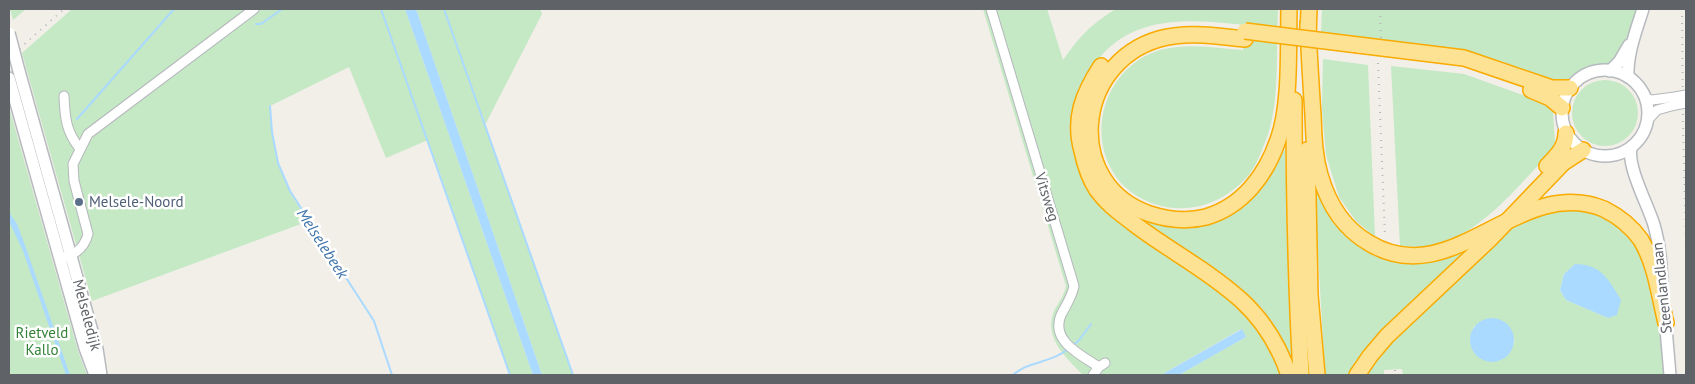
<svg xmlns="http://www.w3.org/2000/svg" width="1695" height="384" viewBox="0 0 1695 384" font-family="'PT Sans',sans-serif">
<rect width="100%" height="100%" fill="#f1efe8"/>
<g fill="#c5e8c5" fill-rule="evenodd">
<path d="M 10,9 L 26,9 L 13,20 Z"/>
<path d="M 72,9 L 405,9 L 533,375 L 510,375 L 428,140 L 386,158 L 349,67 L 270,106 C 272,135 276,165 290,192 C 295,202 303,211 309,221 L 92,301 L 22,53 Z"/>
<path d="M 416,9 L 540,9 L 542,14 L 485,125 L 573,375 L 542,375 Z"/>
<path d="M 983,9 L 1047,9 L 1063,60 C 1080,36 1091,24 1116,9 L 1278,9 C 1276,46 1280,103 1267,137 C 1262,150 1256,167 1247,177 C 1223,204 1188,215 1154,204 C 1138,198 1122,188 1113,172 C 1085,126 1110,62 1164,49 C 1191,43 1217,48 1243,50 L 1247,22 L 1246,25 C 1190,19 1130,13 1094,65 C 1087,76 1080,87 1076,99 L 1092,191 L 1219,288 L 1257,323 L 1284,375 L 1179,375 L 1246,337 L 1241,329 L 1161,375 L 1083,375 C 1067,358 1043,338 1054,311 C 1058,303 1064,296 1066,286 Z"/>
<path d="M 1322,9 L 1638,9 C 1631,30 1623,49 1608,66 C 1598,66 1589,67 1580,72 C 1571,78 1572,83 1560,84 L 1358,40 L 1358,37 L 1321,34 Z"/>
<path d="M 1323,59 L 1368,65 L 1375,237 L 1356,221 L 1339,197 L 1326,155 L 1322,110 Z"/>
<path d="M 1391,66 L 1464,74 L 1545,103 L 1553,112 L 1555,142 L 1548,155 C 1516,188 1478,237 1431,246 C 1421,248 1410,246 1400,246 Z"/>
<circle cx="1605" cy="113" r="33"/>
<path d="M 9,107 L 78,351 L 87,375 L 9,375 Z"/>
<path d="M 1285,149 L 1292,358 L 1262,308 L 1226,276 L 1134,218 L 1161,226 L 1202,225 L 1244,207 L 1266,181 Z"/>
<path d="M 1314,184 L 1338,225 L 1364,248 L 1473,247 L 1351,375 L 1325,375 Z"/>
<path d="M 1566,209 L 1593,212 L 1606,218 L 1624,231 L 1634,242 L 1646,268 L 1660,323 L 1664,375 L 1403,375 L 1402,369 L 1384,370 L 1384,375 L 1365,375 L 1375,360 L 1392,340 L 1510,228 L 1536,216 ZM 1575,264 L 1608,318 L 1566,300 L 1560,290 L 1564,274 ZM 1474,326 L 1515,340 L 1510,353 L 1499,361 L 1474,353 L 1470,339 Z"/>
</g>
<g fill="#aadaff">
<path d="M 405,9 L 416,9 L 542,375 L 533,375 Z"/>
<path d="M 9,212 L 17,224 L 26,248 L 70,375 L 66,375 L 23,251 L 9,221 Z"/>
<path d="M 1575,264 C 1601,264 1609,280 1621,300 L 1617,315 L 1608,318 L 1566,300 L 1560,290 L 1564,274 Z"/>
<circle cx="1492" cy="340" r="22"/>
<path d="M 1242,329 L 1246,337 L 1179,375 L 1161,375 Z"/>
</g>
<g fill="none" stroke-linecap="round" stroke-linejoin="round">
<g stroke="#aadaff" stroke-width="2">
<path d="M 381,9 L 510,375"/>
<path d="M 444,9 L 573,375"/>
<path d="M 256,24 L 261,24 L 282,9"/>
<path d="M 270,106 L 272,132 L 278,163 L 290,191 L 374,321 L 392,375"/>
<path d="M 77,119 L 174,9"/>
<path d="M 1074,345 L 1080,339 L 1091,324"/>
<path d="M 1013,375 C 1028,361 1052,363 1068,349"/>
</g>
<g stroke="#b5b8bc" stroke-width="11">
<g id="street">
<path d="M 991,9 L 1074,286 C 1072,297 1066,305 1061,315 C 1050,341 1081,355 1099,367"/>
<path d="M 64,96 C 65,119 66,131 80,149"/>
<path d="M 1645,98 L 1652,100 L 1675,97"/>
<path d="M 1647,121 L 1657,110 L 1675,105"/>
<path d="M 66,257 C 78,253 85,246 88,234 L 74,181 L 73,164 L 88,134 L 254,9"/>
<path d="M 1093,375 L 1099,367 L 1105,363"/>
</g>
</g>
<g stroke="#b6babf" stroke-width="14">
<g id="secondary">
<circle cx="1605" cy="113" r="43"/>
<path d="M 19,71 L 97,349 L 101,375"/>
<path d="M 1610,71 L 1619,62 L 1629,45"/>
<path d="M 1628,77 C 1627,54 1636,31 1643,9"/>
<path d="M 9,78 L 85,348 L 95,375"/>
<path d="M 1631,148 C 1627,167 1648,205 1654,225 C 1660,245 1661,264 1662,283"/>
<path d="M 1665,317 L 1670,375"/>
</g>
</g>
<g stroke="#f9ab00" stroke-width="18">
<g id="highway">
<path d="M 1308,24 C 1309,55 1311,85 1313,115 C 1314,135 1314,155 1320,175 C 1328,203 1343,228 1369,243 C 1453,294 1518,174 1604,209 C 1618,216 1632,227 1641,240 C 1656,265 1659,295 1666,323"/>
<path d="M 1308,35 L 1309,9"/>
<path d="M 1245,39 C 1216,36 1187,31 1159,39 C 1074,64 1064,185 1150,214 C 1169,220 1187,222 1206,217 C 1243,206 1266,175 1278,140 C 1291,105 1288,47 1289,9"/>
<path d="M 1358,45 L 1464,58 L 1552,88 L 1570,88"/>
<path d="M 1101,66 C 1083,94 1073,118 1082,151 C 1085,165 1089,178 1097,190 C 1107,204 1120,213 1133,223 C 1168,250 1208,270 1241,300 C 1264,321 1279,346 1289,375"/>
<path d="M 1531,90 L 1550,98 L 1562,108"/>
<path d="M 1294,100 C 1294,192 1296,284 1301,375"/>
<path d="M 1307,150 L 1310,295 L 1317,375"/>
<path d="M 1547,166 C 1557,156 1566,147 1566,133"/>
<path d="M 1357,375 L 1370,356 L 1387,336 L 1490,239 L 1563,163 L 1583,150"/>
</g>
</g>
<use href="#street" stroke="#fff" stroke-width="9"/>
<use href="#secondary" stroke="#fff" stroke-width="11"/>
<use href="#highway" stroke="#fde293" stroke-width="15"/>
<g stroke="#b6b7b8" stroke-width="2" stroke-dasharray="1 6" stroke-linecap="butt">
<path d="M 1380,9 L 1381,39"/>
<path d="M 1682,9 L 1683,126 L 1686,246"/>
<path d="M 9,58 L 64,9"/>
<path d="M 1378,63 L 1385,236"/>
<path d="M 1395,370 L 1395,375"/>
</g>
<g stroke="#b5b8bc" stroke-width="11" stroke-linecap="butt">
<g id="street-bridge">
<path d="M 1675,97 L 1686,95"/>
<path d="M 1675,105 L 1686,103"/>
</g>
</g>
<g stroke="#b6babf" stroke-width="14" stroke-linecap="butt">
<path id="secondary-bridge" d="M 9,33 L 19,71"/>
</g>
<g stroke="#f9ab00" stroke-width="18" stroke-linecap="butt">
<path id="highway-bridge" d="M 1245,31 L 1358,45"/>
</g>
<use href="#street-bridge" stroke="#fff" stroke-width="9"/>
<use href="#secondary-bridge" stroke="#fff" stroke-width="11"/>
<use href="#highway-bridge" stroke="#fde293" stroke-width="15"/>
</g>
<circle fill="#5c6f8a" stroke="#fff" stroke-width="2" cx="79" cy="202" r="5"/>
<g text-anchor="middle" stroke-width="5" stroke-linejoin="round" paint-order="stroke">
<g font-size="15" fill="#5f6368" stroke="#fff">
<text transform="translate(1047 197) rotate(73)" y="5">Vitsweg</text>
<text transform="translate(1662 288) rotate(-96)" y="5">Steenlandlaan</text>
<text transform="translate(87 315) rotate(75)" y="5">Melseledijk</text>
</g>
<g font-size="15" fill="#4e5e75" stroke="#fff" text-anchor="start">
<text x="89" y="207">Melsele-Noord</text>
</g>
<g font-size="15" fill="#348238" stroke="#fff">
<text x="42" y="338">Rietveld<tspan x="42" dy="17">Kallo</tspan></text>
</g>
<g font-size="16" font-style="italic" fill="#4174aa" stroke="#fff">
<text transform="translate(323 243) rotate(57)" y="6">Melselebeek</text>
</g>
</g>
<rect width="1695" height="384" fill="none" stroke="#5f6368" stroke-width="20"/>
</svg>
